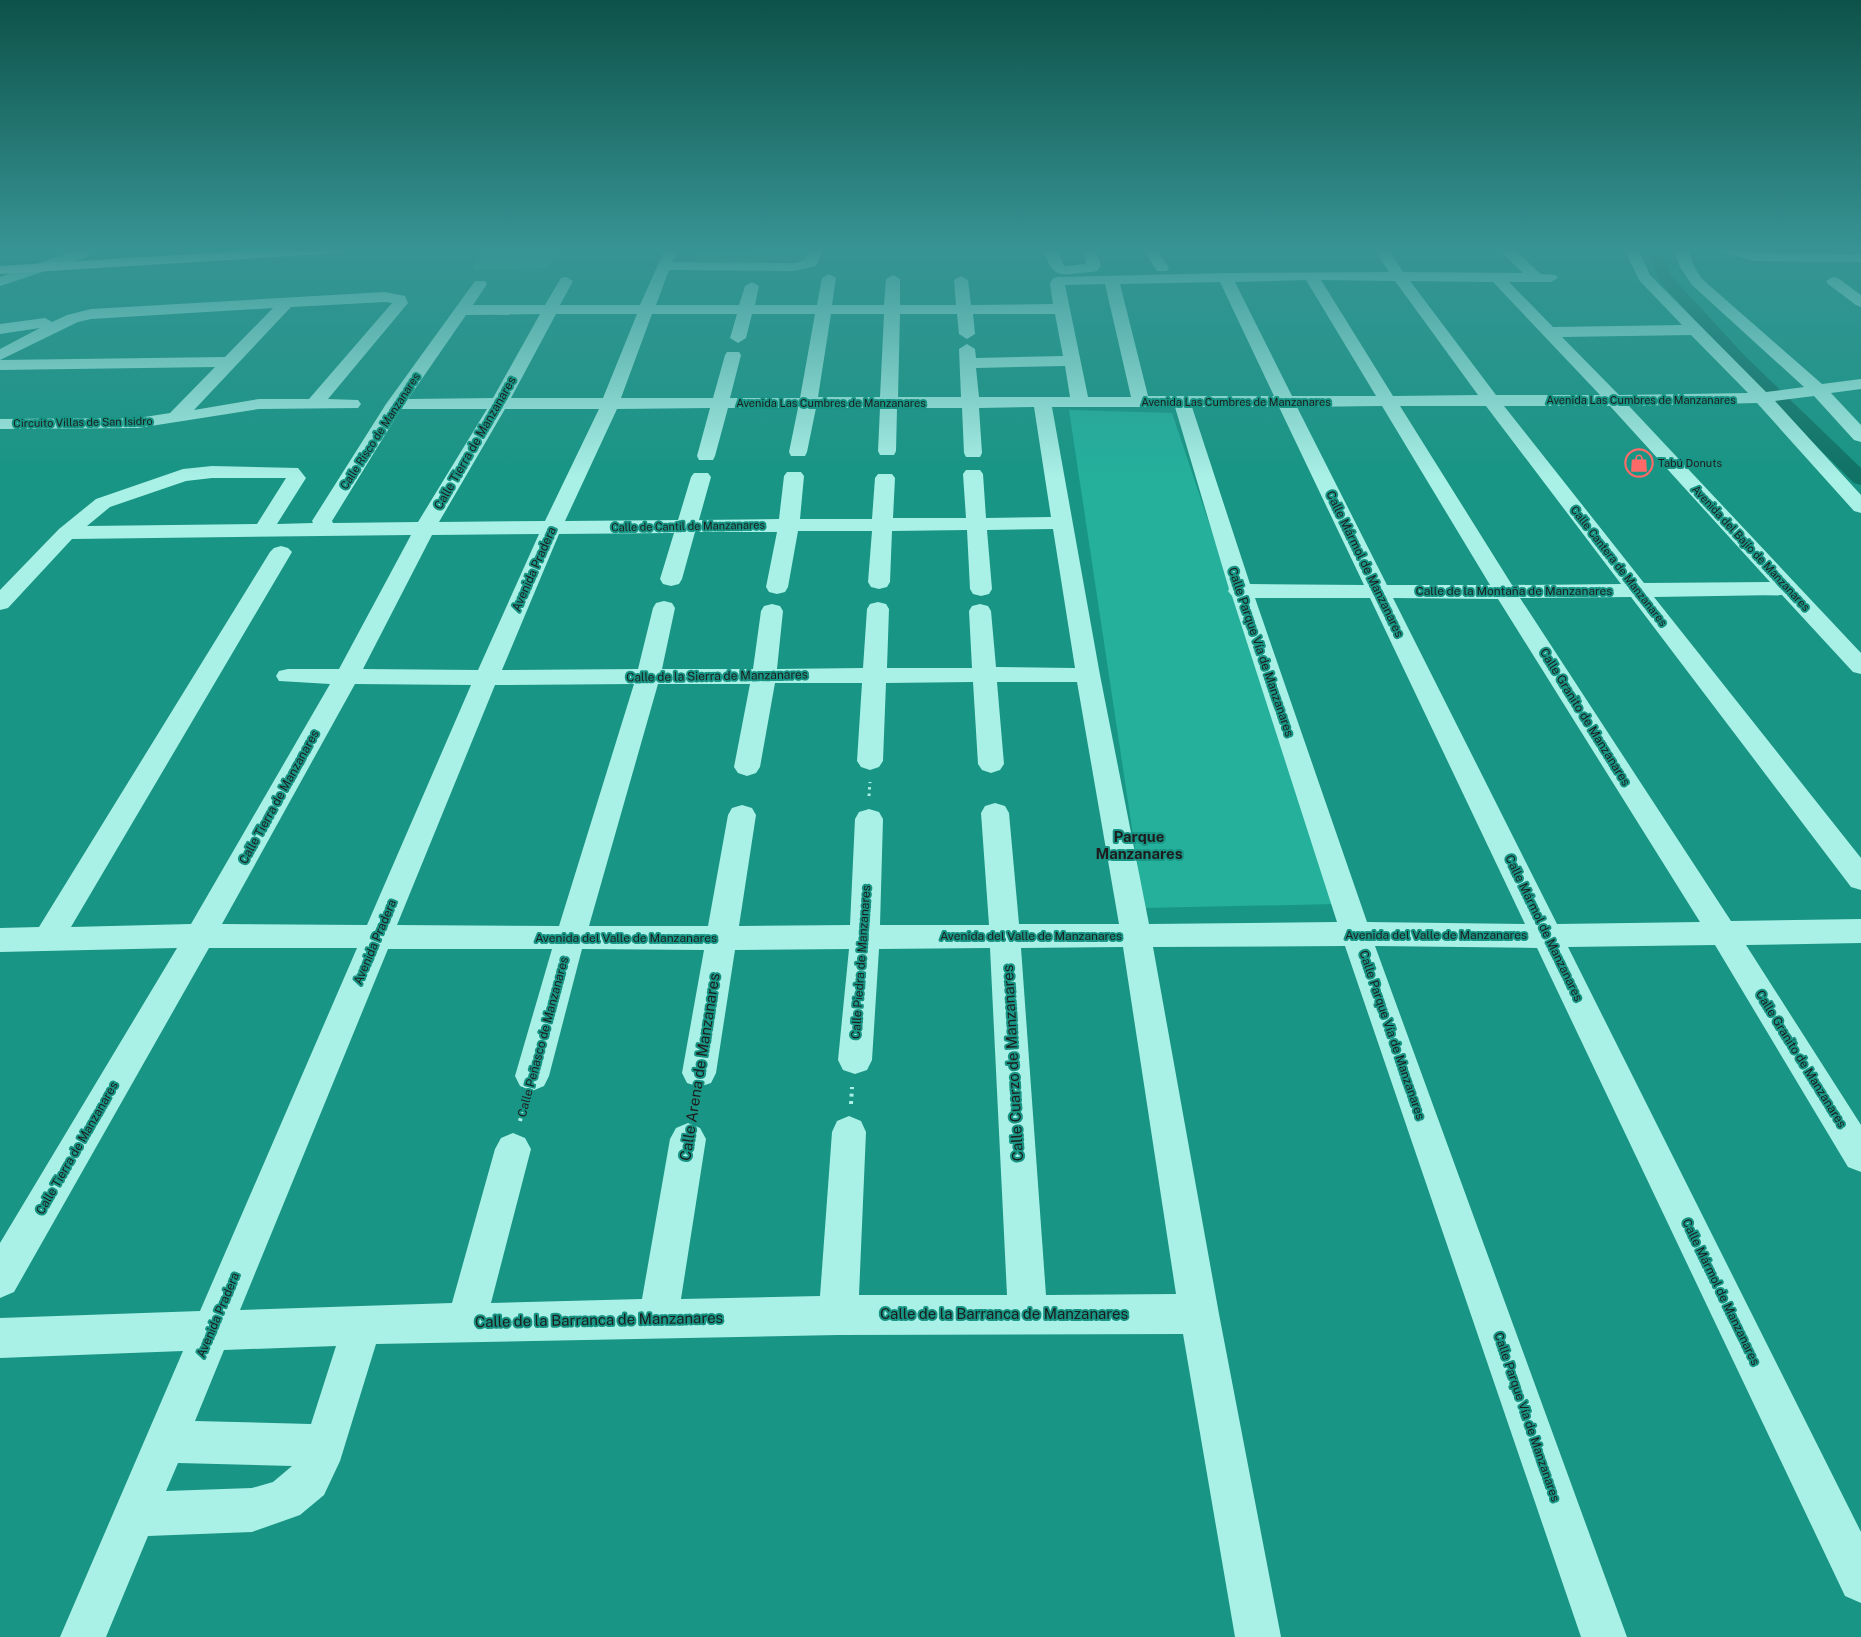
<svg xmlns="http://www.w3.org/2000/svg" width="1861" height="1637" viewBox="0 0 1861 1637" font-family="'Public Sans',sans-serif">
<rect width="100%" height="100%" fill="#189584"/>
<g fill="#24b09b">
<path d="M 560,249 L 546,268 L 473,270 L 479,250 Z"/>
<path d="M 1069,410 L 1172,413 L 1337,904 L 1144,908 Z"/>
</g>
<g fill="none" stroke-linecap="round" stroke-linejoin="round">
<path fill="#107265" fill-rule="evenodd" d="M 1647,249 L 1661,249 L 1671,276 L 1746,357 L 1861,468 L 1861,485 L 1854,483 L 1734,365 L 1659,280 Z"/>
<path stroke="#a9f0e6" stroke-width="3" stroke-dasharray="2.5 4" stroke-linecap="butt" d="M 869,796 L 870,782"/>
<g stroke="#a9f0e6" stroke-width="4" stroke-dasharray="3 4.5" stroke-linecap="butt">
<path d="M 851,1104 L 852,1087"/>
<path d="M 520,1121 L 525,1103"/>
</g>
<g fill="#a9f0e6" fill-rule="evenodd">
<path d="M 79,249 L 94,249 L 85,258 L 0,286 L 0,277 Z"/>
<path d="M 665,249 L 679,249 L 672,262 L 794,263 L 805,260 L 810,249 L 824,249 L 816,266 L 794,271 L 669,270 L 656,305 L 739,305 L 745,286 L 752,282 L 759,286 L 755,305 L 817,305 L 822,278 L 829,274 L 836,278 L 832,305 L 884,305 L 886,279 L 893,275 L 900,279 L 900,305 L 956,305 L 954,280 L 961,276 L 968,280 L 971,305 L 1053,304 L 1050,283 L 1053,278 L 1058,277 L 1225,273 L 1389,272 L 1374,249 L 1388,249 L 1403,272 L 1523,273 L 1498,249 L 1513,249 L 1541,274 L 1556,275 L 1558,278 L 1551,282 L 1509,282 L 1553,327 L 1682,325 L 1639,280 L 1624,249 L 1638,249 L 1650,275 L 1766,392 L 1804,387 L 1692,285 L 1680,267 L 1674,249 L 1688,249 L 1694,267 L 1702,279 L 1822,384 L 1861,379 L 1861,389 L 1831,393 L 1861,425 L 1861,442 L 1854,440 L 1814,396 L 1775,401 L 1861,495 L 1861,513 L 1854,511 L 1757,403 L 1629,406 L 1861,653 L 1861,674 L 1853,672 L 1782,595 L 1654,597 L 1861,858 L 1861,890 L 1851,887 L 1631,597 L 1520,598 L 1731,921 L 1861,919 L 1861,943 L 1746,945 L 1861,1125 L 1861,1172 L 1848,1167 L 1715,945 L 1568,947 L 1861,1532 L 1861,1603 L 1845,1596 L 1537,948 L 1375,946 L 1627,1637 L 1581,1637 L 1345,946 L 1153,947 L 1219,1314 L 1281,1637 L 1235,1637 L 1183,1334 L 838,1335 L 376,1344 L 340,1461 L 324,1495 L 300,1515 L 252,1532 L 148,1536 L 106,1637 L 60,1637 L 183,1351 L 0,1358 L 0,1318 L 200,1311 L 357,948 L 209,948 L 14,1292 L 0,1298 L 0,1243 L 177,948 L 0,952 L 0,928 L 39,927 L 270,552 L 274,548 L 281,546 L 288,548 L 292,552 L 71,927 L 191,924 L 330,684 L 279,681 L 276,676 L 279,671 L 288,669 L 339,669 L 411,535 L 72,539 L 8,608 L 0,610 L 0,590 L 59,529 L 96,499 L 183,469 L 212,466 L 298,468 L 306,478 L 277,524 L 313,523 L 312,521 L 386,404 L 475,281 L 485,281 L 487,284 L 473,305 L 545,305 L 561,278 L 566,277 L 573,281 L 560,305 L 640,305 ZM 1306,280 L 1376,396 L 1292,396 L 1235,282 ZM 1321,280 L 1395,281 L 1478,395 L 1393,396 ZM 1410,281 L 1493,282 L 1600,395 L 1496,395 ZM 1220,282 L 1274,396 L 1148,396 L 1120,284 ZM 1105,284 L 1131,397 L 1088,397 L 1065,285 ZM 540,314 L 493,398 L 408,399 L 466,315 ZM 556,314 L 637,314 L 603,398 L 511,398 ZM 652,314 L 737,314 L 730,338 L 738,343 L 746,338 L 752,314 L 815,314 L 800,398 L 730,398 L 741,355 L 739,352 L 727,352 L 725,355 L 713,398 L 621,398 ZM 831,314 L 884,314 L 880,397 L 818,397 ZM 900,314 L 957,314 L 959,334 L 967,339 L 975,334 L 973,314 L 1055,314 L 1063,356 L 976,358 L 975,349 L 967,344 L 959,349 L 961,397 L 898,397 ZM 1691,335 L 1748,393 L 1619,395 L 1562,337 ZM 1065,366 L 1070,397 L 979,397 L 976,368 ZM 1382,406 L 1490,585 L 1387,585 L 1297,407 ZM 1400,406 L 1486,406 L 1621,584 L 1512,585 ZM 1504,406 L 1610,406 L 1770,582 L 1644,583 ZM 1034,407 L 1051,517 L 986,518 L 983,474 L 980,470 L 966,470 L 963,474 L 966,518 L 893,518 L 895,478 L 892,474 L 878,474 L 875,478 L 872,519 L 800,519 L 804,476 L 801,472 L 787,472 L 784,476 L 779,519 L 699,520 L 711,477 L 708,473 L 694,473 L 691,477 L 678,520 L 565,521 L 617,409 L 710,408 L 697,456 L 699,460 L 713,460 L 715,456 L 728,408 L 798,408 L 789,452 L 791,456 L 805,456 L 807,452 L 816,408 L 880,408 L 878,451 L 880,455 L 894,455 L 896,451 L 897,408 L 962,408 L 964,453 L 966,457 L 980,457 L 982,453 L 979,408 ZM 1052,407 L 1175,407 L 1229,589 L 1228,591 L 1232,596 L 1337,922 L 1149,924 L 1100,675 ZM 1192,407 L 1279,407 L 1364,585 L 1250,584 ZM 401,409 L 487,409 L 418,522 L 333,523 L 332,521 ZM 505,409 L 599,409 L 545,521 L 439,522 ZM 212,478 L 286,478 L 257,524 L 87,526 L 110,507 L 186,481 ZM 1053,529 L 1075,668 L 996,667 L 991,611 L 988,606 L 980,604 L 972,606 L 969,611 L 972,668 L 887,668 L 889,609 L 886,604 L 878,602 L 870,604 L 867,609 L 863,668 L 777,669 L 783,611 L 780,606 L 772,604 L 764,606 L 761,611 L 753,669 L 662,669 L 675,608 L 672,603 L 664,601 L 656,603 L 653,608 L 638,669 L 502,670 L 559,534 L 674,533 L 660,579 L 663,584 L 671,586 L 679,584 L 682,579 L 695,532 L 777,532 L 766,587 L 769,592 L 777,594 L 785,592 L 788,587 L 798,531 L 872,531 L 868,582 L 871,587 L 879,589 L 887,587 L 890,582 L 892,531 L 967,530 L 970,589 L 973,594 L 981,596 L 989,594 L 992,589 L 987,530 ZM 539,534 L 478,670 L 363,669 L 432,535 ZM 1255,598 L 1370,598 L 1525,924 L 1367,922 ZM 1393,598 L 1498,599 L 1700,922 L 1557,924 ZM 973,682 L 978,764 L 982,770 L 991,773 L 1000,770 L 1004,764 L 997,682 L 1077,682 L 1119,924 L 1019,924 L 1009,813 L 1005,806 L 995,803 L 985,806 L 981,813 L 989,925 L 880,925 L 883,819 L 879,812 L 869,809 L 859,812 L 855,819 L 850,925 L 739,926 L 756,815 L 752,808 L 742,805 L 732,808 L 728,815 L 708,926 L 589,926 L 658,684 L 750,684 L 734,767 L 738,773 L 747,776 L 756,773 L 760,767 L 775,683 L 862,683 L 857,761 L 861,767 L 870,770 L 879,767 L 883,761 L 886,683 ZM 355,684 L 471,685 L 367,925 L 222,924 ZM 634,684 L 559,926 L 397,925 L 495,685 ZM 1123,947 L 1176,1294 L 1046,1295 L 1021,948 ZM 990,948 L 1007,1295 L 859,1295 L 866,1132 L 861,1121 L 849,1116 L 837,1121 L 832,1132 L 820,1296 L 681,1299 L 706,1139 L 700,1128 L 688,1123 L 676,1128 L 670,1139 L 642,1299 L 491,1303 L 531,1149 L 525,1138 L 513,1133 L 501,1138 L 495,1149 L 452,1303 L 240,1310 L 388,949 L 552,949 L 515,1076 L 520,1086 L 532,1091 L 544,1086 L 549,1076 L 582,949 L 704,950 L 682,1073 L 687,1083 L 699,1087 L 711,1083 L 716,1073 L 735,950 L 849,949 L 838,1060 L 843,1070 L 855,1074 L 867,1070 L 872,1060 L 879,949 ZM 336,1346 L 311,1424 L 195,1421 L 224,1350 ZM 178,1463 L 292,1466 L 273,1482 L 252,1488 L 166,1491 Z"/>
<path d="M 1043,249 L 1057,249 L 1064,266 L 1086,264 L 1082,249 L 1096,249 L 1101,266 L 1097,271 L 1092,272 C 1061,274 1054,282 1043,249 Z"/>
<path d="M 1143,249 L 1157,249 L 1169,268 L 1167,271 L 1157,271 Z"/>
<path d="M 1720,249 L 1742,249 L 1756,253 L 1861,254 L 1861,262 L 1755,261 L 1722,252 Z"/>
<path d="M 1833,277 L 1838,278 L 1861,295 L 1861,307 L 1856,305 L 1828,284 L 1826,281 Z"/>
<path d="M 385,292 L 405,296 L 408,303 L 328,399 L 358,400 L 361,404 L 358,408 L 259,409 L 138,428 L 0,429 L 0,419 L 138,418 L 170,413 L 215,367 L 0,370 L 0,360 L 225,357 L 273,308 L 91,319 L 78,322 L 0,360 L 0,349 L 40,328 L 0,334 L 0,324 L 45,318 L 52,322 L 67,315 L 91,309 ZM 385,302 L 392,303 L 309,399 L 259,399 L 194,410 L 291,307 Z"/>
</g>
<path fill="#f3fffe" fill-rule="evenodd" d="M 275,249 L 348,249 L 341,253 L 0,274 L 0,266 Z"/>
</g>
<path fill="#40a496" d="M 699,249 L 807,249 L 807,251 L 806,260 L 697,263 L 696,258 Z"/>
<path fill="#4abfae" stroke="#34867a" d="M 699,249 L 806,249 L 806,254 L 696,258 Z"/>
<linearGradient id="sky" x2="0" y2="1"><stop stop-color="#0d5249"/><stop offset="0.52" stop-color="#379494"/><stop offset="1" stop-color="#379494" stop-opacity="0"/></linearGradient>
<rect width="1861" height="478" fill="url(#sky)"/>
<defs>
<g id="shop-ring" transform="scale(1.4375)"><circle r="9.5" fill="#189584" stroke="#ff6a69" stroke-width="1.5"/><path d="M-5-2.5h2.3a2.7 3.5 0 0 1 5.4 0H5L5.5 6h-11ZM-1.5-2.5h3a1.5 2.3 0 0 0-3 0Z" fill="#ff6a69"/></g>
</defs>
<g fill-rule="evenodd">
<use href="#shop-ring" x="1639" y="463"/>
</g>
<g text-anchor="middle" stroke-width="4" stroke-linejoin="round" paint-order="stroke">
<g font-size="11" fill="#1d1d1d" stroke="#189584">
<text x="1641" y="404">Avenida Las Cumbres de Manzanares</text>
<text x="1236" y="406">Avenida Las Cumbres de Manzanares</text>
<text x="831" y="407">Avenida Las Cumbres de Manzanares</text>
<text transform="translate(83 422) rotate(-1)" y="4">Circuito Villas de San Isidro</text>
<text transform="translate(380 431) rotate(-57)" y="4">Calle Risco de Manzanares</text>
<text transform="translate(688 526) rotate(-1)" y="4">Calle de Cantil de Manzanares</text>
<text transform="translate(1751 548) rotate(47)" y="4">Avenida del Bajío de Manzanares</text>
<text transform="translate(1619 566) rotate(52)" y="4">Calle Cantera de Manzanares</text>
</g>
<g font-size="11" fill="#1d1d1d" stroke="#189584" text-anchor="start">
<text x="1658" y="467">Tabú Donuts</text>
</g>
<g font-size="12" fill="#1d1d1d" stroke="#189584">
<text transform="translate(475 443) rotate(-60)" y="4">Calle Tierra de Manzanares</text>
<text transform="translate(1365 564) rotate(64)" y="4">Calle Mármol de Manzanares</text>
<text transform="translate(534 569) rotate(-66)" y="4">Avenida Pradera</text>
<text x="1514" y="595">Calle de la Montaña de Manzanares</text>
<text transform="translate(1261 652) rotate(71)" y="4">Calle Parque Vía de Manzanares</text>
<text transform="translate(717 676) rotate(-1)" y="4">Calle de la Sierra de Manzanares</text>
<text transform="translate(1585 717) rotate(58)" y="4">Calle Granito de Manzanares</text>
<text transform="translate(279 797) rotate(-61)" y="4">Calle Tierra de Manzanares</text>
<text transform="translate(1544 928) rotate(64)" y="4">Calle Mármol de Manzanares</text>
<text x="1436" y="939">Avenida del Valle de Manzanares</text>
<text x="1031" y="940">Avenida del Valle de Manzanares</text>
<text x="626" y="942">Avenida del Valle de Manzanares</text>
<text transform="translate(375 942) rotate(-67)" y="4">Avenida Pradera</text>
<text transform="translate(861 962) rotate(-86)" y="4">Calle Piedra de Manzanares</text>
<text transform="translate(1392 1035) rotate(71)" y="4">Calle Parque Vía de Manzanares</text>
<text transform="translate(543 1037) rotate(-75)" y="4">Calle Peñasco de Manzanares</text>
<text transform="translate(1801 1059) rotate(58)" y="4">Calle Granito de Manzanares</text>
<text transform="translate(77 1148) rotate(-60)" y="4">Calle Tierra de Manzanares</text>
<text transform="translate(1721 1292) rotate(64)" y="4">Calle Mármol de Manzanares</text>
<text transform="translate(218 1315) rotate(-67)" y="4">Avenida Pradera</text>
<text transform="translate(1527 1417) rotate(71)" y="4">Calle Parque Vía de Manzanares</text>
</g>
<g font-size="15" font-weight="bold" fill="#1d1d1d" stroke="#189584">
<text x="1139" y="842">Parque<tspan x="1139" dy="17">Manzanares</tspan></text>
</g>
<g font-size="15" fill="#1d1d1d" stroke="#189584">
<text transform="translate(1013 1063) rotate(-93)" y="5">Calle Cuarzo de Manzanares</text>
<text transform="translate(700 1067) rotate(-81)" y="5">Calle Arena de Manzanares</text>
<text x="1004" y="1319">Calle de la Barranca de Manzanares</text>
<text transform="translate(599 1320) rotate(-1)" y="5">Calle de la Barranca de Manzanares</text>
</g>
</g>
</svg>
